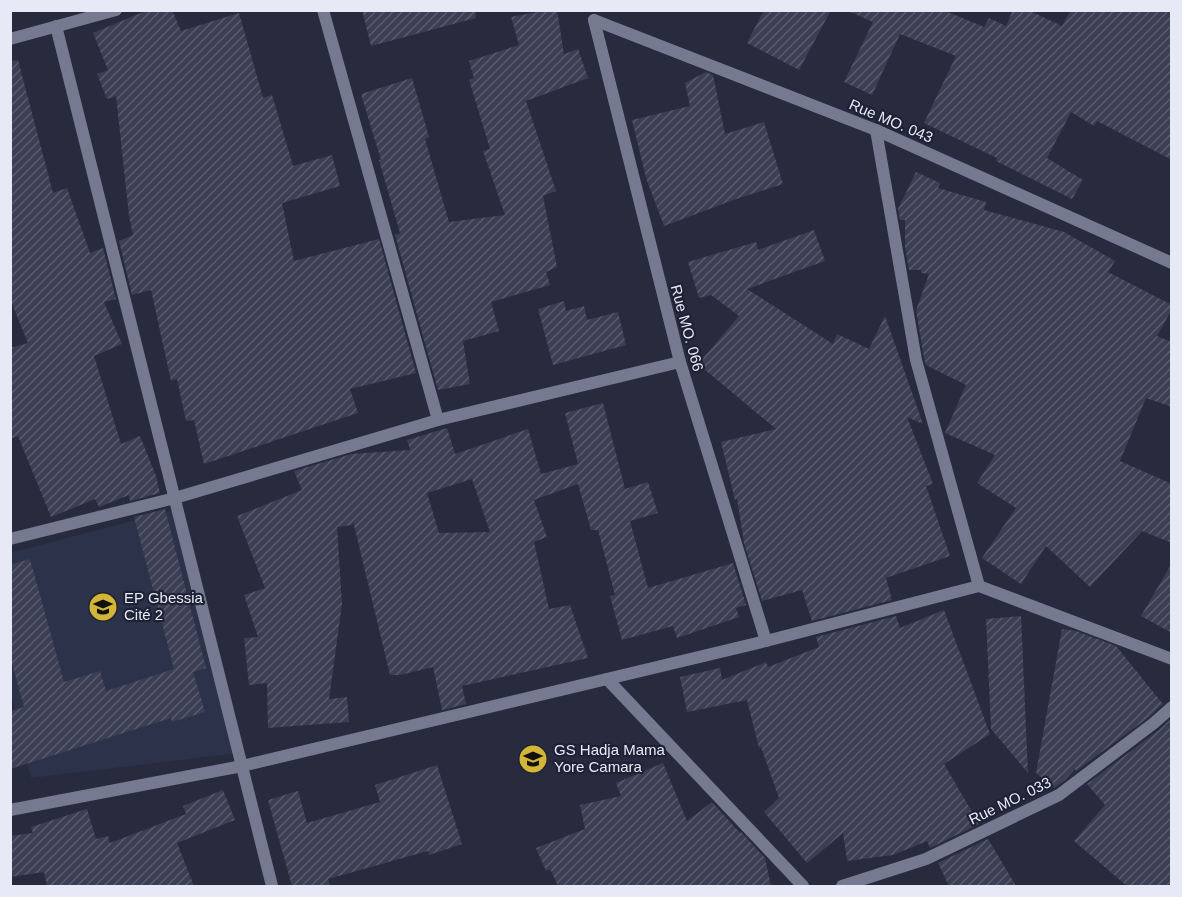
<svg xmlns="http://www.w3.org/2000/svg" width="1182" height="897" viewBox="0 0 1182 897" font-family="Arial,sans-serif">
<defs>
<pattern id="building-hatch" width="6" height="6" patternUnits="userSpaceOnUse" patternTransform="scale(1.5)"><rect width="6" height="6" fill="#3b3f53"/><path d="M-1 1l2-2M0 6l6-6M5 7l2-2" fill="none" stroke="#575b6c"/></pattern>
</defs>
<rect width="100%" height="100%" fill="#282b3e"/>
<path fill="#2d324b" d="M 174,510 L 209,662 L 238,753 L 31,778 L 11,693 L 10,553 Z"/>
<g fill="url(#building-hatch)" fill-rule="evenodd">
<path d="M 148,10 L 172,10 L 181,31 L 239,13 L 263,98 L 272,95 L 293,166 L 332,155 L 340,186 L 282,203 L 294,261 L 379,239 L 416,373 L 350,389 L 358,413 L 204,464 L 194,420 L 186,421 L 177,379 L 171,381 L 151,290 L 132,295 L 119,241 L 133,235 L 129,216 L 116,96 L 107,99 L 97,74 L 108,70 L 93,33 Z"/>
<path d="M 362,10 L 475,10 L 476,18 L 371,46 Z"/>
<path d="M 548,10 L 557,10 L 564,54 L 578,49 L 588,78 L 526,101 L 556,191 L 543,196 L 557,267 L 546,272 L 550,285 L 491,302 L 499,331 L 463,341 L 470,384 L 438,390 L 395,235 L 400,233 L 379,160 L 381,160 L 361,94 L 412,78 L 429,137 L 425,139 L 449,222 L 505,215 L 483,151 L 490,149 L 469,80 L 474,78 L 469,61 L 519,45 L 511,17 Z"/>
<path d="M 764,10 L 831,10 L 799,70 L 747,43 Z"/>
<path d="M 846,10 L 943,10 L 984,27 L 989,18 L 1006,26 L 1013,10 L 1028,10 L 1062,26 L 1071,10 L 1172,10 L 1172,160 L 1097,121 L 1094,126 L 1071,112 L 1047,158 L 1083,180 L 1072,199 L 996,161 L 997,158 L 924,123 L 956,56 L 900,34 L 872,95 L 844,82 L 873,22 Z"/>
<path d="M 18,60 L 53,193 L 67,188 L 90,253 L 103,248 L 116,299 L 104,302 L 122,344 L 94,356 L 121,444 L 140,436 L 156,476 L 160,493 L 130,501 L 129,495 L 99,507 L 95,499 L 51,517 L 18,436 L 10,439 L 10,348 L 28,343 L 10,299 L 10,61 Z"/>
<path d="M 706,72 L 713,75 L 725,134 L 764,122 L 783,184 L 739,198 L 664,226 L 646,178 L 632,120 L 690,106 L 685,83 Z"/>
<path d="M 916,172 L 940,183 L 938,188 L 986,202 L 984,210 L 1064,232 L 1115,261 L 1108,272 L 1172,305 L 1172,309 L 1157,336 L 1172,342 L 1172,407 L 1146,398 L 1120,461 L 1172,484 L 1172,543 L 1142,531 L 1090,587 L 1046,546 L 1021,584 L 982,558 L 1016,508 L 977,483 L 995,455 L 945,433 L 966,385 L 926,365 L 924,358 L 916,310 L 929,274 L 921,273 L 921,270 L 909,270 L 905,247 L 905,220 L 900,220 L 898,209 Z"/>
<path d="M 814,230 L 825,261 L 747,289 L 833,344 L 837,334 L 869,349 L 885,316 L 923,424 L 907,417 L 933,484 L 926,486 L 950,556 L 886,578 L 892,600 L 812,621 L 802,590 L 762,601 L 744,543 L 737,499 L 735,500 L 721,442 L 776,429 L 698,364 L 739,316 L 711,295 L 699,298 L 688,262 L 756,242 L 758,250 Z"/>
<path d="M 564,301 L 566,311 L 584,306 L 587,320 L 618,312 L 626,345 L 553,365 L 538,309 Z"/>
<path d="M 603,403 L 625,489 L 648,482 L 658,513 L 630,521 L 648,588 L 733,563 L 746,605 L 736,608 L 739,617 L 677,638 L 673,626 L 622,640 L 610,596 L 615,595 L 598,530 L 591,530 L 578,484 L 534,500 L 547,537 L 534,542 L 549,609 L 570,605 L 588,658 L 462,686 L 466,704 L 442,710 L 433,667 L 400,675 L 390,675 L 353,521 L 352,525 L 337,527 L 342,604 L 329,699 L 347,697 L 349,722 L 268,728 L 267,683 L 249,685 L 244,638 L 258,637 L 244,595 L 265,588 L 237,516 L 302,490 L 294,471 L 351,454 L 410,450 L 407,440 L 447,428 L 455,454 L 528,429 L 541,474 L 578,464 L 565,413 ZM 472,479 L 490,532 L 439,533 L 427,493 Z"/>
<path d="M 165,509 L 206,668 L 193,672 L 205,712 L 172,722 L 171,718 L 10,769 L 10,711 L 24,707 L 10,657 L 10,565 L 30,559 L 64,682 L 100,671 L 106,691 L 174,669 L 134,517 Z"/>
<path d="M 1172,563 L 1172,633 L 1141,616 Z"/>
<path d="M 944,610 L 990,734 L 944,764 L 979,824 L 930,848 L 927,841 L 893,855 L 847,861 L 843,833 L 807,863 L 764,812 L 779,798 L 761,747 L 759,748 L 747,700 L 687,712 L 680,677 L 720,668 L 722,680 L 766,662 L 768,667 L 819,647 L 816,637 L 896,616 L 900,628 Z"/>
<path d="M 1021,616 L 1028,773 L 991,729 L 986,619 Z"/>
<path d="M 1062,629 L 1076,631 L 1116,646 L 1163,704 L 1149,717 L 1076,771 L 1075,769 L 1065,780 L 1054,788 L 1036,773 Z"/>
<path d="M 1172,718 L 1172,886 L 1127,886 L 1074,841 L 1105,805 L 1087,784 L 1159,730 Z"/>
<path d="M 663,763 L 687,821 L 712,802 L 740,833 L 741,832 L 765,858 L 771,886 L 558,886 L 550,869 L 546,871 L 536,848 L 585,829 L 580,805 L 621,796 L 616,783 Z"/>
<path d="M 437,765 L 462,844 L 429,855 L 428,851 L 328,879 L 330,886 L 292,886 L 268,800 L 298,791 L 307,823 L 380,802 L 375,785 Z"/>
<path d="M 223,790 L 235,820 L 177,843 L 194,886 L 47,886 L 44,872 L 10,877 L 10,836 L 33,833 L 31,827 L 87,809 L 96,839 L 108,836 L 110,843 L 186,814 L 183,806 Z"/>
<path d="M 988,839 L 1016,886 L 949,886 L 938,863 Z"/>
</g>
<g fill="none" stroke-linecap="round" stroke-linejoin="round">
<g stroke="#757a91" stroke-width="12">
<path d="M 323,10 L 438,420"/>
<path d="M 594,20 L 680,362 L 766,641"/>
<path d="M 594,20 L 876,130 L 1172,263"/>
<path d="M 56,26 L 272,886"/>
<path d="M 10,39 L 116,10"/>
<path d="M 876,130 L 916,360 L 979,586"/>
<path d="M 10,539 L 175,498 L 438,420 L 680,362"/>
<path d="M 607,679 L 803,886"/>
<path d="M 10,810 L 242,766 L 766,641 L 979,586 L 1172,659"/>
<path d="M 842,886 L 926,859 L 1059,795 L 1154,723 L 1172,707"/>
</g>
</g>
<defs>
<g id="school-disc" transform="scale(1.5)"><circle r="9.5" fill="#d3b635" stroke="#1e2234"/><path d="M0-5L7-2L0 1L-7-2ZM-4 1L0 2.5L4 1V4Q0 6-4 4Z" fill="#111"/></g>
</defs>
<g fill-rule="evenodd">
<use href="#school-disc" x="103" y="607"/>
<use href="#school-disc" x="533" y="759"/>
</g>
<g text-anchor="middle" stroke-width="4.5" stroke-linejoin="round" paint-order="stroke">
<g font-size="15" fill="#e7eaf6" stroke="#1e2234">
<text transform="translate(891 121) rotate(23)" y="5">Rue MO. 043</text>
<text transform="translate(687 328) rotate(75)" y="5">Rue MO. 066</text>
<text transform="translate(1010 801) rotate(-26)" y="5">Rue MO. 033</text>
</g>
<g font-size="15" fill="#e7eaf6" stroke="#1e2234" text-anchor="start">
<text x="124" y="603">EP Gbessia<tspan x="124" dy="17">Cité 2</tspan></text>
<text x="554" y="755">GS Hadja Mama<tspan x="554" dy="17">Yore Camara</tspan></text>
</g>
</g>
<rect width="1182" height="897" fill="none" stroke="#e7eaf6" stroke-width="24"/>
</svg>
